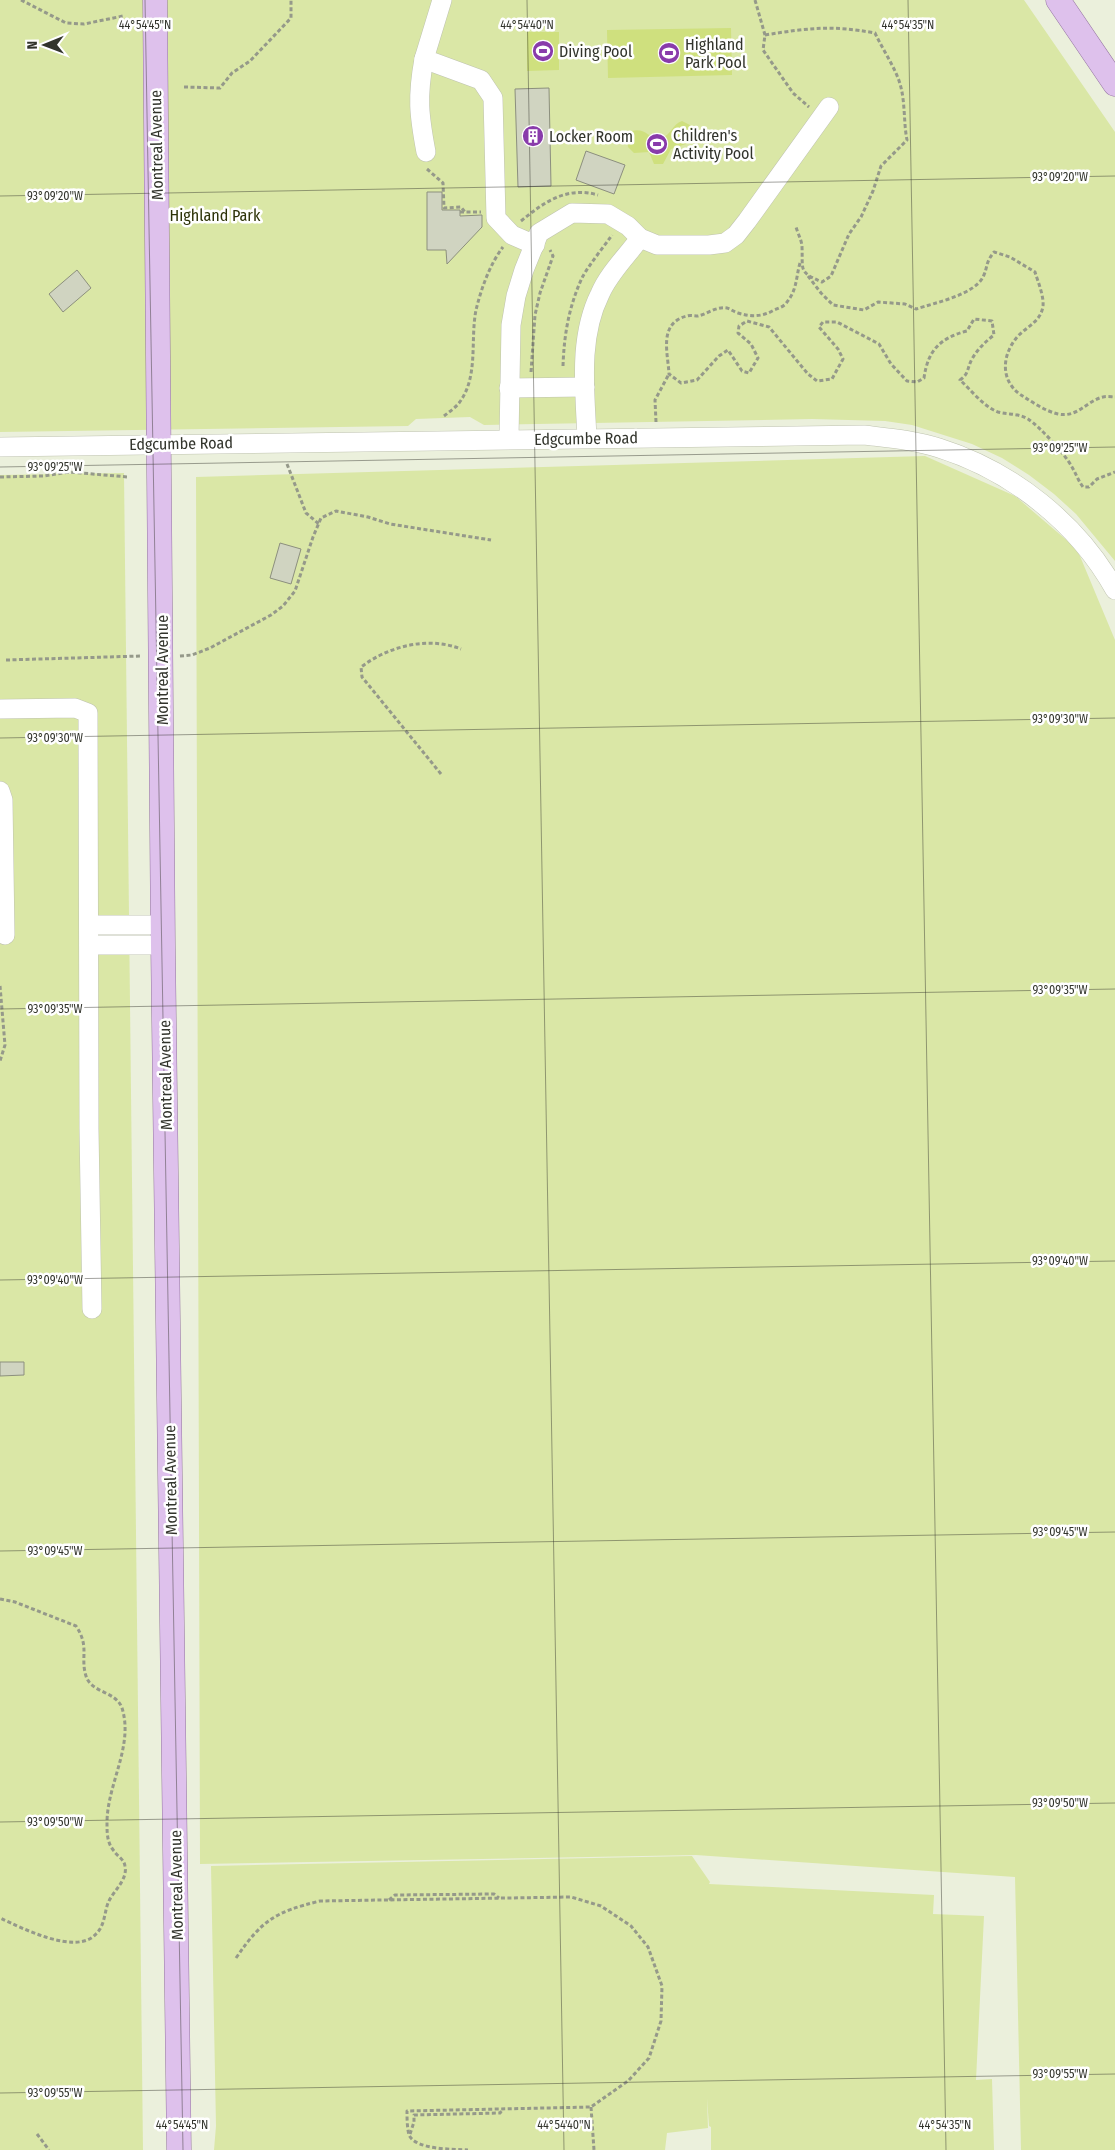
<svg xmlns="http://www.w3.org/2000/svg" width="1115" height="2150" viewBox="0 0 1115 2150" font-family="'Fira Sans Condensed',sans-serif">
<rect width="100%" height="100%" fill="#ebf0dc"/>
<g fill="#dae7a6">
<path d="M 0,0 L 1024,0 L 1115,132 L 1115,561 L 1076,514 L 1054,494 L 1029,475 L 1002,458 L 972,444 L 912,425 L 885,421 L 812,419 L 484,425 L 470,417 L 416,419 L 408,426 L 0,432 Z"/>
<path d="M 925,456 L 1015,496 L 1077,549 L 1115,640 L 1115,2150 L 1021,2150 L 1015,1877 L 696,1855 L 200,1864 L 196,477 Z"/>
<path d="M 124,473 L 143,2150 L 0,2150 L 0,475 Z"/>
<path d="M 692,1856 L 710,1882 L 709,1884 L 934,1895 L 933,1914 L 984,1916 L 976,2080 L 992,2079 L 994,2150 L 711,2150 L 711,2127 L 709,2126 L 707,2098 L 708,2128 L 667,2133 L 665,2150 L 214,2150 L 216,2126 L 211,1866 Z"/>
</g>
<g fill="#cfe07e">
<path d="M 731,28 L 732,75 L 608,78 L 607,30 Z"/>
<path d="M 527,32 L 559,32 L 559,70 L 527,71 Z"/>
<path d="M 682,121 L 692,126 L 694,137 L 689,143 L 671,149 L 663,164 L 654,164 L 649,152 L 634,153 L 628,147 L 627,138 L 632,131 C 647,127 649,141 661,138 C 672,135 672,124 682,121 Z"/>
</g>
<g fill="#d0d4c1" stroke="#8c8f7e">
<path d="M 549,88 L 551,186 L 518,187 L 515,89 Z"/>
<path d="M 586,151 L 625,165 L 614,194 L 576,180 Z"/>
<path d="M 427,192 L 442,192 L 442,210 L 460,210 L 460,216 L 482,215 L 482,227 L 447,264 L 446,250 L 427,250 Z"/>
<path d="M 77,270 L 91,288 L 63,312 L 49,294 Z"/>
<path d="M 280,543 L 301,549 L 291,584 L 270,578 Z"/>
<path d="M 0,1362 L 24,1362 L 24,1375 L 0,1376 Z"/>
</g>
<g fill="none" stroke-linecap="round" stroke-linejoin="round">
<g stroke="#bfc3b0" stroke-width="20">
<g id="minor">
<path d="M 442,0 L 424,59 L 481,80 L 493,98 L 496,218 L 512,235 L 535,245"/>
<path d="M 424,59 C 417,97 419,115 426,152"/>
<path d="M 509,388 L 585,387"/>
<path d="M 587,438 C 585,391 578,338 600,294 C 609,273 627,256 640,238"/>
<path d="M 509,439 L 511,325 L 516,296 L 524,270 L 539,233 L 572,213 L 608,214 L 628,226 L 640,238 L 657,245 L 709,245 L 725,243 L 736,235 L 747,221 L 829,107"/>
<path d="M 0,447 L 864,435 C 889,438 915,440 939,448 C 1012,471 1078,523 1115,590"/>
<path d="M 0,709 L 75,708 L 88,713 L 89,1129 L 92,1309"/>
<path d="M 0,791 L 3,800 L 5,935"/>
<path d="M 89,925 L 163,925"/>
<path d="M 89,945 L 163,945"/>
</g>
</g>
<g stroke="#9475a0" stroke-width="25">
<g id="major">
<path d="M 155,0 L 163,945 L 179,2150"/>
<path d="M 1058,0 L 1115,84"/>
</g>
</g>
<g stroke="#95998a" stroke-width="3" stroke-dasharray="4 2.5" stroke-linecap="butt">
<path d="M 21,0 L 66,23 L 84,24 L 123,16"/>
<path d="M 755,0 L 765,35 L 763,50 L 793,93 L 809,107"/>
<path d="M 765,35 C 808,28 832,25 875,33 C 882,48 892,63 898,78 C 906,98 903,120 907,140 L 881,166 L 873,191 L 861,217 L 849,234 L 831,276 L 822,282 C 798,272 803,270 802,247 C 802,241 798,234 796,227"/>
<path d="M 184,87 L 220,88 L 232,73 L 250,61 L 291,18 L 291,0"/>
<path d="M 427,169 L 443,183 L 444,208 L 461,207 L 465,212"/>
<path d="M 460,212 L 481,212"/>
<path d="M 521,221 C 544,202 567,186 598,195"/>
<path d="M 800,263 C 796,277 797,290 787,302 C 785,306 779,308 774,310 C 762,317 751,317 738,313 C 734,312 731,309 727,308 C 717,306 707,314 698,316 C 694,316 690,315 687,316 C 658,323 668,353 669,374 L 681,383 L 697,380 L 719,356 L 728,350 L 742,371 L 749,373 L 758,358 L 751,344 L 738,333 L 739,326 L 747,321 L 769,327 L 808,374 L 817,381 L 832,379 L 843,359 L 838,349 L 819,327 L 823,322 L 837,322 L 879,344 L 891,364 L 907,381 L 917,382 L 924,378 C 928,350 940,338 967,331 L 974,319 L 992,321 L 994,335 C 985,342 977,350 972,359 C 967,368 969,374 960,380 C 971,390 984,407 998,412 C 1009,415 1018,413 1028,419 C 1040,427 1065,454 1072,467 C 1076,474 1078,480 1083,487 L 1089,487 L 1097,479 L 1115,472"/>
<path d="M 808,276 L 821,293 L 833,305 L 864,310 L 878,302 L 905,304 L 916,309 C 934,303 974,295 983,277 C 988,267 985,263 994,252 L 1010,257 L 1035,272 C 1038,282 1044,296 1043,306 C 1041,321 1028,326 1019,335 C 1002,353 999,380 1021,395 C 1032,402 1045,411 1058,414 C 1078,418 1086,401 1103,397 C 1107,396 1112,397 1115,397"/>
<path d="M 563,366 C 564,335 569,305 583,276 C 591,262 603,248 612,235"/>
<path d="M 531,372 L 535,315 L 540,293 L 553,256 L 550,250"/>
<path d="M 444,416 C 449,412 455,408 459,403 C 479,377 470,340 476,310 C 481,289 490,264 503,247"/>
<path d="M 656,422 L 655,400 L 669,374"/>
<path d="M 287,464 L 306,513 L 319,524"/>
<path d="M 0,477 L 44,476 L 69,472 L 128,477"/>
<path d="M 180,656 L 192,655 L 210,648 L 271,615 L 283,606 L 295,591 L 313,537 L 321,518 L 336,511 L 368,517 L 390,524 L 491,540"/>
<path d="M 6,660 L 141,656"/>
<path d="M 441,774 L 362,677 L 361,667 C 389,646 428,636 461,649"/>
<path d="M 0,986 L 5,1045 L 0,1061"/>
<path d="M 0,1599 L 15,1602 L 76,1626 C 90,1647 80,1657 86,1676 C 91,1693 116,1691 122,1708 C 134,1746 107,1784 107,1823 C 107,1833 107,1843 114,1851 C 117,1856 124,1859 125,1866 C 128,1880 113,1891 108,1903 C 104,1914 105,1925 96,1934 C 76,1956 22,1928 0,1918"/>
<path d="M 389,1900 L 395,1895 L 494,1894 L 499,1898"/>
<path d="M 236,1958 C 262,1920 275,1912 320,1901 L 571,1897 L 601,1906 L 631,1926 L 648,1947 L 662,1986 L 661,2021 L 649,2058 L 628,2081 L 591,2107 L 407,2111 C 407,2118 407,2127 409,2135 C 416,2150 452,2149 468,2150"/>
<path d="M 591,2107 L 594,2150"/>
<path d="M 37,2134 L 49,2150"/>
<path d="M 410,2134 L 414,2122 L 414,2115 L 500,2113 L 503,2109"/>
</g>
<use href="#minor" stroke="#fff" stroke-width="19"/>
<use href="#major" stroke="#dec1ec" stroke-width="24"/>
</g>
<path fill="none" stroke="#32342c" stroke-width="1" stroke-opacity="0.45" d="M 145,0 L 183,2150M 527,0 L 564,2150M 908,0 L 946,2150M 0,196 L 1115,176M 0,467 L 1115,447M 0,738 L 1115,718M 0,1009 L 1115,989M 0,1280 L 1115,1261M 0,1551 L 1115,1532M 0,1822 L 1115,1803M 0,2093 L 1115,2074"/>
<defs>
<g id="stadium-disc" transform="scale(1.125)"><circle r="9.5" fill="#893bab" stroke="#fff"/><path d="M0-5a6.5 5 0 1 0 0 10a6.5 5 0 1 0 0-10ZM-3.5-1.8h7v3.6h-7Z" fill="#fff"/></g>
<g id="building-disc" transform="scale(1.125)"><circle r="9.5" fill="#893bab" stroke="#fff"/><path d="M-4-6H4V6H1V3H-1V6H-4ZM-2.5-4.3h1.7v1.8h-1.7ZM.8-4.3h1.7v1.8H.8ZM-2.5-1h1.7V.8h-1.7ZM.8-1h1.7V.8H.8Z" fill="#fff"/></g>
</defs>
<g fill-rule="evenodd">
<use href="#stadium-disc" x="543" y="51"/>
<use href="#stadium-disc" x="669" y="53"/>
<use href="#building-disc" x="533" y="136"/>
<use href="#stadium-disc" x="657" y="144"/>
</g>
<g text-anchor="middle" stroke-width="5" stroke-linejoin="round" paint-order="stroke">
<g font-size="16" fill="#32342c" stroke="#fff" text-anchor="start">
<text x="685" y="50">Highland<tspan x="685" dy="18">Park Pool</tspan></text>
<text x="559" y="57">Diving Pool</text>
<text x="673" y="141">Children's<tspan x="673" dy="18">Activity Pool</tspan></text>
<text x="549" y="142">Locker Room</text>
</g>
<g font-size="16" fill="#32342c" stroke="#fff">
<text transform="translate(156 145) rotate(-91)" y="6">Montreal Avenue</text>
<text transform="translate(586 438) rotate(-1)" y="6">Edgcumbe Road</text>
<text transform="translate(181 443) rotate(-1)" y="6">Edgcumbe Road</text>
<text transform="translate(162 670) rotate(-90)" y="6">Montreal Avenue</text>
<text transform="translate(165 1075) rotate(-91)" y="6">Montreal Avenue</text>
<text transform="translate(170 1480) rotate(-91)" y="6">Montreal Avenue</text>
<text transform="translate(176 1885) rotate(-91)" y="6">Montreal Avenue</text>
</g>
<g font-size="16" fill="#2d3308" stroke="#fff">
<text x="215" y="221">Highland Park</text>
</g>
</g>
<g font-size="12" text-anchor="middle" fill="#32342c" stroke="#fff" stroke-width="5" stroke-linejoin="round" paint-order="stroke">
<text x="145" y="29">44°54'45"N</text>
<text x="527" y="29">44°54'40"N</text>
<text x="908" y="29">44°54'35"N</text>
<text x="1060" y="181">93°09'20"W</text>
<text x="55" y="200">93°09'20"W</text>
<text x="1060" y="452">93°09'25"W</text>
<text x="55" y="471">93°09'25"W</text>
<text x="1060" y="723">93°09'30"W</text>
<text x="55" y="742">93°09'30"W</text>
<text x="1060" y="994">93°09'35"W</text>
<text x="55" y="1013">93°09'35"W</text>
<text x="1060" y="1265">93°09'40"W</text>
<text x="55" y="1284">93°09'40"W</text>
<text x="1060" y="1536">93°09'45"W</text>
<text x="55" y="1555">93°09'45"W</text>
<text x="1060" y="1807">93°09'50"W</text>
<text x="55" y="1826">93°09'50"W</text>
<text x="1060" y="2078">93°09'55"W</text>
<text x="55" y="2097">93°09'55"W</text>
<text x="182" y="2129">44°54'45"N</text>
<text x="564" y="2129">44°54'40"N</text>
<text x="945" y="2129">44°54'35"N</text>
</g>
<g transform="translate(45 45) rotate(269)" stroke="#ffffff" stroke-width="4" paint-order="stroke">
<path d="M0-4L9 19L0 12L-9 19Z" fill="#32342c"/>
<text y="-8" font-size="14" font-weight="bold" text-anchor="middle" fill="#32342c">N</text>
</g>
</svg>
